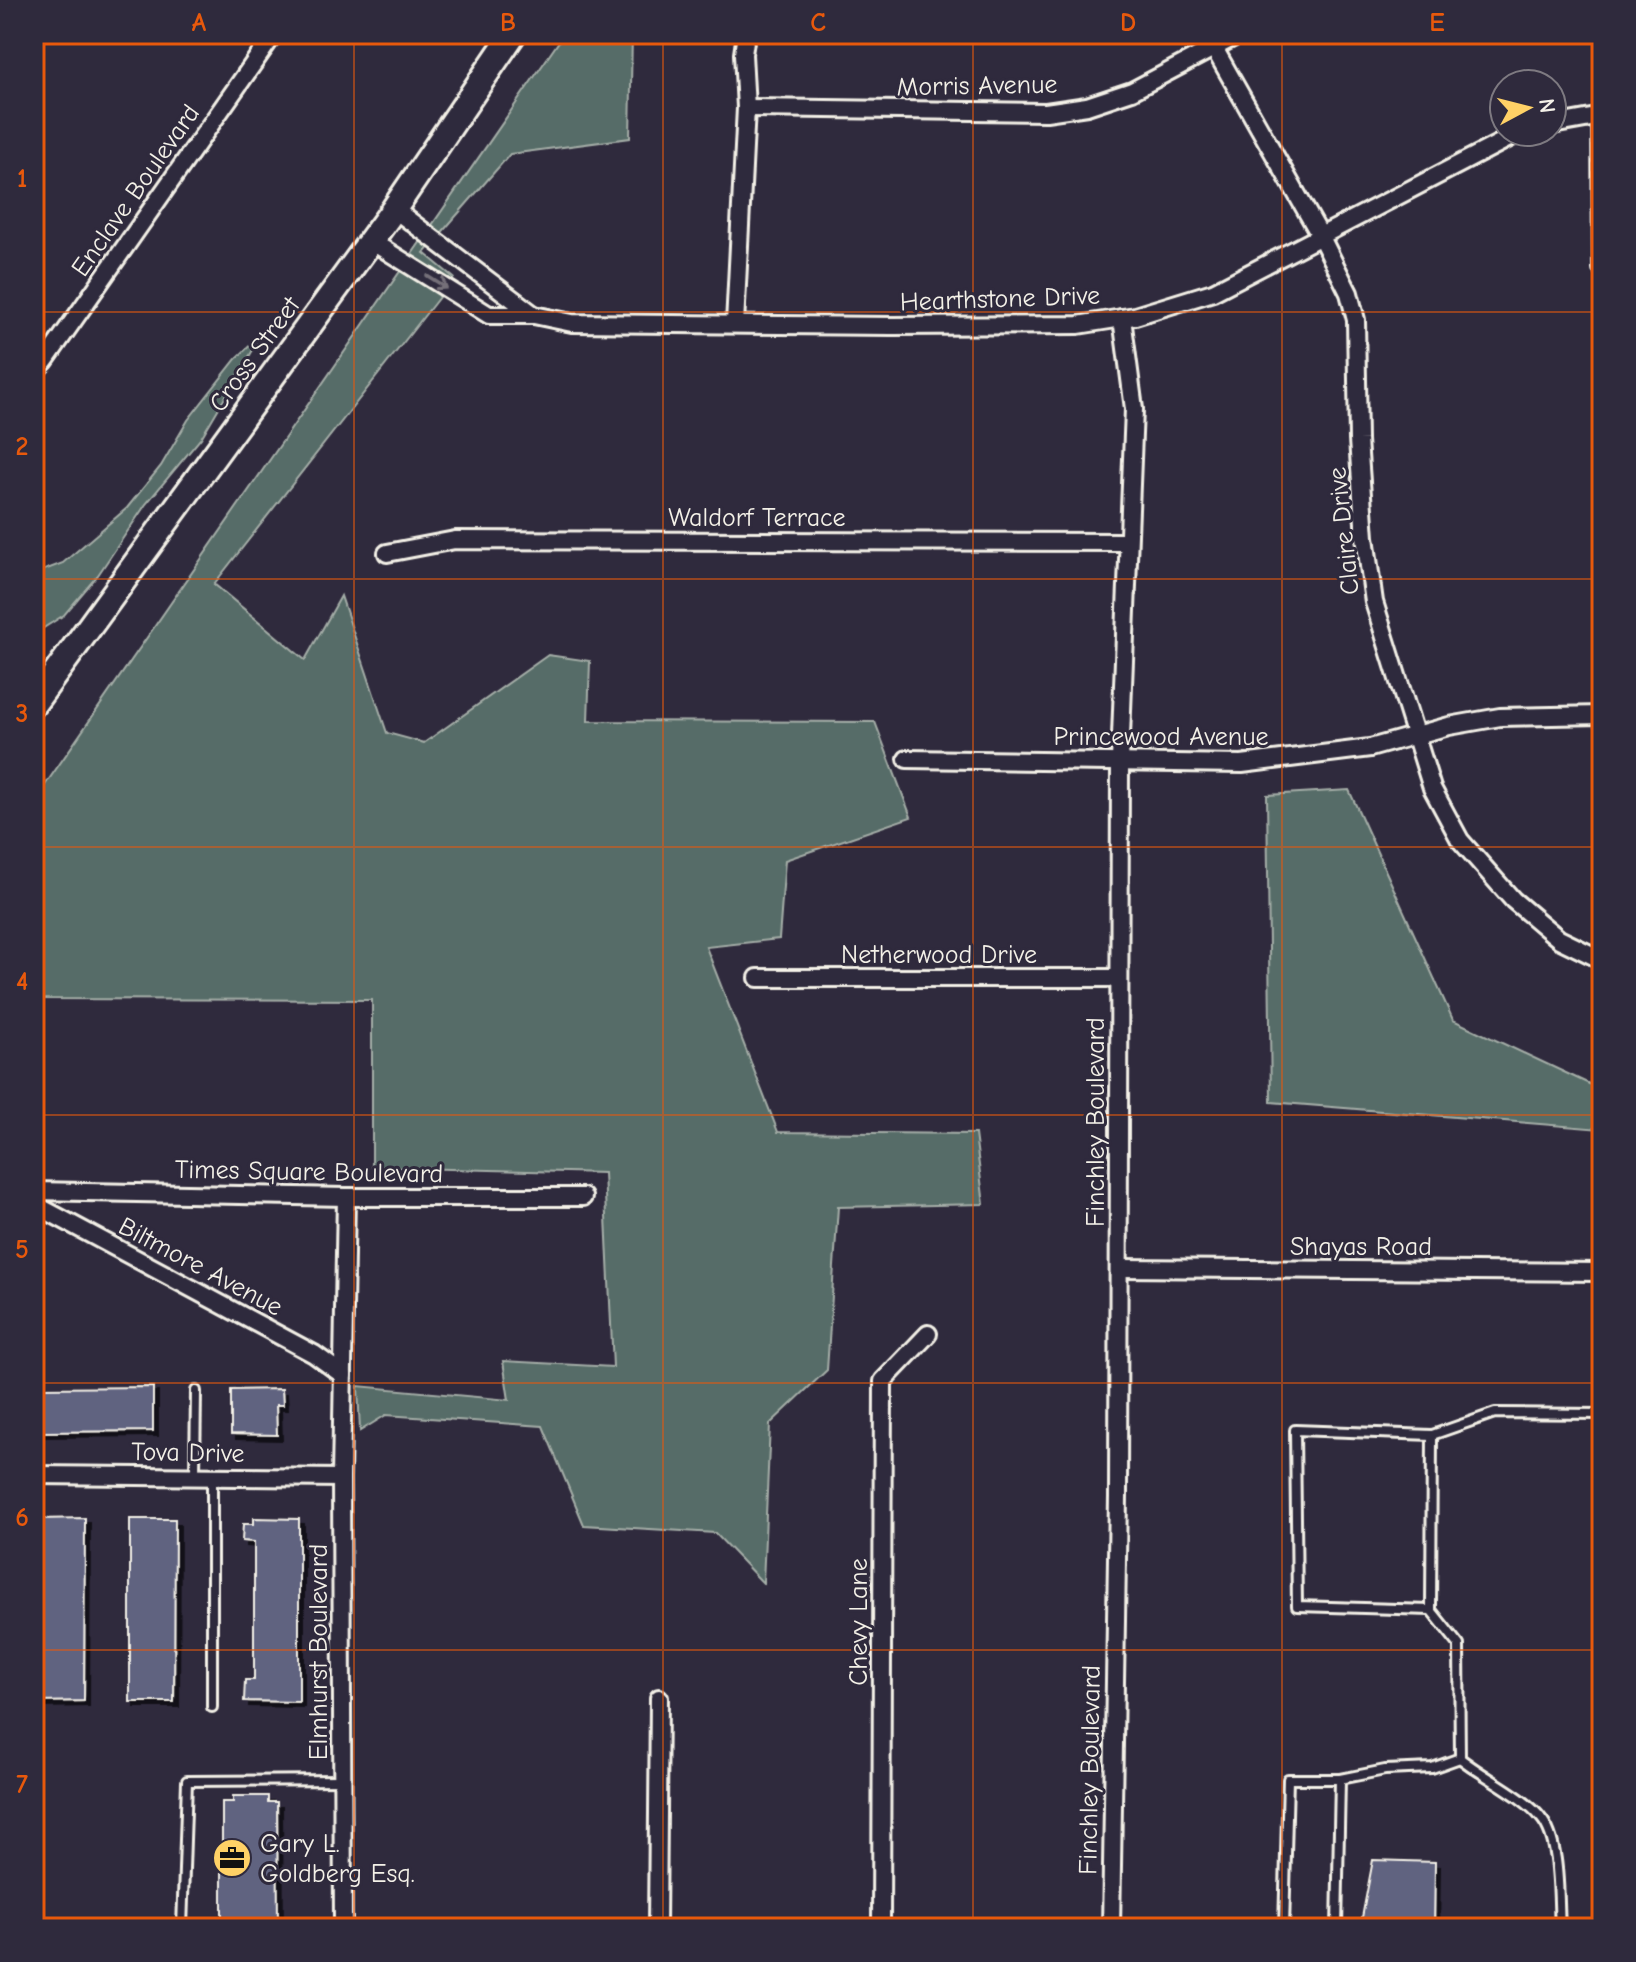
<svg xmlns="http://www.w3.org/2000/svg" width="1636" height="1962" viewBox="0 0 1636 1962" font-family="'Comic Neue',sans-serif">
<defs>
<filter id="shadow"><feDropShadow dx="5" dy="5" stdDeviation="0" flood-color="#0009"/></filter>
</defs>
<rect width="100%" height="100%" fill="#2f2a3d"/>
<filter id="ink" filterUnits="userSpaceOnUse"><feTurbulence type="fractalNoise" baseFrequency=".0125" numOctaves="2"/><feDisplacementMap in="SourceGraphic" scale="16" xChannelSelector="R" yChannelSelector="G"/><feConvolveMatrix kernelMatrix="1 2 1 2 8 2 1 2 1" color-interpolation-filters="sRGB"/></filter>
<g filter="url(#ink)">
<g fill="#566c67" stroke="#a5aea8" stroke-width="2">
<path d="M 564,34 L 632,34 L 630,138 L 510,154 L 424,253 L 454,278 L 214,584 L 305,660 L 341,596 L 387,733 L 424,743 L 548,655 L 590,661 L 588,721 L 875,722 L 911,817 L 785,860 L 779,939 L 706,947 L 778,1132 L 975,1134 L 984,1204 L 838,1207 L 827,1370 L 770,1424 L 763,1583 L 715,1533 L 584,1525 L 543,1426 L 386,1415 L 360,1431 L 358,1386 L 509,1400 L 503,1361 L 613,1367 L 604,1173 L 372,1167 L 372,1000 L 34,999 L 34,801 Z"/>
<path d="M 263,333 L 201,438 L 146,504 L 98,575 L 64,615 L 34,634 L 34,574 L 63,563 L 127,508 L 161,466 L 188,420 L 236,359 Z"/>
<path d="M 1349,790 L 1453,1020 L 1602,1090 L 1601,1129 L 1271,1102 L 1267,795 Z"/>
</g>
<g fill="#606380" stroke="#f4f1e8" stroke-width="2" filter="url(#shadow)">
<path d="M 153,1387 L 153,1431 L 38,1432 L 37,1388 Z"/>
<path d="M 282,1389 L 283,1405 L 276,1405 L 277,1435 L 231,1434 L 231,1390 Z"/>
<path d="M 85,1518 L 84,1701 L 38,1702 L 39,1519 Z"/>
<path d="M 254,1518 L 299,1519 L 299,1702 L 244,1701 L 245,1680 L 254,1680 L 254,1542 L 242,1541 L 243,1524 L 254,1524 Z"/>
<path d="M 130,1519 L 175,1519 L 174,1702 L 130,1702 Z"/>
<path d="M 233,1796 L 268,1796 L 268,1802 L 277,1802 L 278,1928 L 222,1928 L 222,1802 L 233,1802 Z"/>
<path d="M 1373,1860 L 1435,1862 L 1434,1928 L 1360,1928 Z"/>
</g>
<g fill="none" stroke-linecap="round" stroke-linejoin="round">
<g stroke="#f4f1e8" stroke-width="14">
<g id="service">
<path d="M 1432,1435 L 1431,1610 L 1459,1645 L 1460,1758 C 1483,1777 1524,1796 1541,1818 C 1561,1841 1558,1898 1560,1928"/>
<path d="M 195,1475 L 196,1391"/>
<path d="M 1431,1610 L 1297,1606 L 1295,1430 L 1432,1435 L 1495,1413 L 1602,1414"/>
<path d="M 212,1707 L 212,1476"/>
<path d="M 182,1928 L 187,1781 L 342,1780"/>
<path d="M 1284,1928 L 1288,1779 L 1340,1779"/>
<path d="M 1337,1928 L 1340,1779 L 1385,1770 L 1432,1768 L 1460,1758"/>
</g>
</g>
<g stroke="#f4f1e8" stroke-width="22">
<g id="minor">
<path d="M 1214,48 L 1320,235 L 1349,293 L 1356,320 L 1358,440 L 1365,537 L 1374,602 L 1432,788 L 1460,840 L 1513,900 L 1559,939 L 1602,960"/>
<path d="M 746,108 L 1046,112 L 1087,106 L 1132,91 L 1240,34"/>
<path d="M 1601,116 L 1602,268"/>
<path d="M 1552,125 L 1602,116"/>
<path d="M 394,209 L 534,315"/>
<path d="M 371,241 L 489,315 L 534,315 L 572,323 L 892,326 L 1078,325 L 1135,316 L 1213,292 L 1521,132"/>
<path d="M 735,324 L 746,108 L 743,54 L 746,34"/>
<path d="M 34,372 L 45,361 L 274,34"/>
<path d="M 387,553 L 455,540 L 1128,542"/>
<path d="M 907,759 L 1242,764 L 1370,748 L 1449,726 L 1500,717 L 1602,715"/>
<path d="M 758,978 L 1119,978"/>
<path d="M 34,1191 L 346,1197 L 583,1197"/>
<path d="M 34,1204 L 314,1354 L 343,1375"/>
<path d="M 1119,1268 L 1602,1272"/>
<path d="M 34,1475 L 341,1478"/>
<path d="M 343,1928 L 341,1478 L 346,1197"/>
<path d="M 657,1928 L 659,1698"/>
<path d="M 881,1928 L 883,1381 L 928,1334"/>
<path d="M 1111,1928 L 1118,1497 L 1120,761 L 1134,409 L 1122,318"/>
</g>
</g>
<g stroke="#f4f1e8" stroke-width="30">
<path id="secondary" d="M 34,703 L 394,209 L 513,34"/>
</g>
<use href="#service" stroke="#2f2a3d" stroke-width="8"/>
<use href="#minor" stroke="#2f2a3d" stroke-width="16"/>
<use href="#secondary" stroke="#2f2a3d" stroke-width="24"/>
</g>
<defs><path id="oneway-shaft" d="M-6 0H5M1.5-3L5.5 0L1.5 3" fill="none" stroke-width="1.6" stroke-linecap="round" stroke-linejoin="round" transform="scale(2)"/></defs>
<use stroke="#747079" href="#oneway-shaft" transform="translate(437 282) rotate(32)"/>
</g>
<path fill="none" stroke="#e8590c" stroke-width="2" stroke-opacity="0.55" d="M 354,34 L 354,1928M 663,34 L 663,1928M 973,34 L 973,1928M 1282,34 L 1282,1928M 34,312 L 1602,312M 34,579 L 1602,579M 34,847 L 1602,847M 34,1115 L 1602,1115M 34,1383 L 1602,1383M 34,1650 L 1602,1650"/>
<defs>
<g id="office-disc" transform="scale(2)"><circle r="9.5" fill="#ffd166" stroke="#2f2a3d"/><path d="M-6-3h4V-5.5h4V-3h4V5H-6ZM-1-4.5V-3h2v-1.5ZM-6 0V1H6V0Z" fill="#111"/></g>
</defs>
<g fill-rule="evenodd">
<use href="#office-disc" x="232" y="1858"/>
</g>
<g text-anchor="middle" stroke-width="6" stroke-linejoin="round" paint-order="stroke">
<g font-size="26" fill="#f4f1e8" stroke="#2f2a3d">
<text transform="translate(977 85) rotate(-1)" y="9">Morris Avenue</text>
<text transform="translate(135 190) rotate(-55)" y="9">Enclave Boulevard</text>
<text transform="translate(1000 298) rotate(-2)" y="9">Hearthstone Drive</text>
<text transform="translate(254 354) rotate(-54)" y="9">Cross Street</text>
<text x="757" y="526">Waldorf Terrace</text>
<text transform="translate(1343 531) rotate(-96)" y="9">Claire Drive</text>
<text x="1161" y="745">Princewood Avenue</text>
<text x="939" y="963">Netherwood Drive</text>
<text transform="translate(1095 1122) rotate(-90)" y="9">Finchley Boulevard</text>
<text transform="translate(309 1171) rotate(1)" y="9">Times Square Boulevard</text>
<text x="1361" y="1255">Shayas Road</text>
<text transform="translate(201 1266) rotate(28)" y="9">Biltmore Avenue</text>
<text transform="translate(188 1452) rotate(1)" y="9">Tova Drive</text>
<text transform="translate(858 1622) rotate(-90)" y="9">Chevy Lane</text>
<text transform="translate(318 1652) rotate(-90)" y="9">Elmhurst Boulevard</text>
<text transform="translate(1089 1770) rotate(-89)" y="9">Finchley Boulevard</text>
</g>
<g font-size="26" fill="#f4f1e8" stroke="#2f2a3d" text-anchor="start">
<text x="260" y="1852">Gary L.<tspan x="260" dy="30">Goldberg Esq.</tspan></text>
</g>
</g>
<rect width="1636" height="1962" fill="none" stroke="#2f2a3d" stroke-width="88"/>
<g transform="translate(1528 108) rotate(83)"><circle r="38" fill="#2f2a3d" stroke="#7e7a81" stroke-width="2"/>
<path d="M0-6L14 30L0 20L-14 30Z" fill="#ffd166"/>
<text y="-12" font-size="22" font-weight="bold" text-anchor="middle" fill="#f4f1e8">N</text>
</g>
<rect x="44" y="44" width="1548" height="1874" fill="none" stroke="#e8590c" stroke-width="3"/>
<g font-size="26" text-anchor="middle" font-weight="bold" fill="#e8590c">
<text x="199" y="31">A</text>
<text x="508" y="31">B</text>
<text x="818" y="31">C</text>
<text x="1128" y="31">D</text>
<text x="1437" y="31">E</text>
<text x="22" y="187">1</text>
<text x="22" y="455">2</text>
<text x="22" y="722">3</text>
<text x="22" y="990">4</text>
<text x="22" y="1258">5</text>
<text x="22" y="1526">6</text>
<text x="22" y="1793">7</text>
</g>
</svg>
